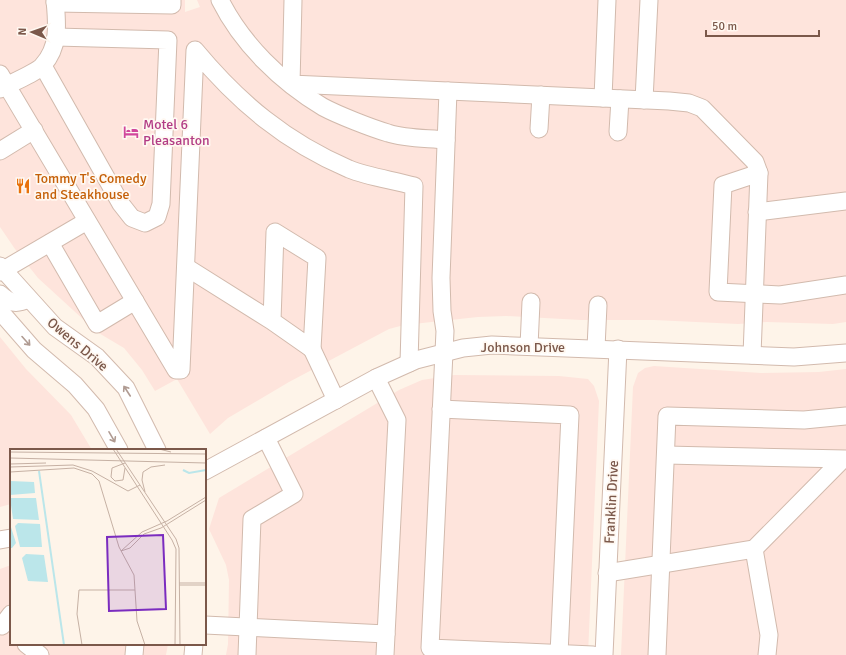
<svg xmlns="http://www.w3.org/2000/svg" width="846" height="655" viewBox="0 0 846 655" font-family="Signika,sans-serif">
<rect width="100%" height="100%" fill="#fef4e9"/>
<g fill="#fee4dc">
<path d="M 0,0 L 185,0 L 185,12 L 200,7 L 197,0 L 846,0 L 846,322 L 833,324 L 767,322 L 738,324 L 654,320 L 581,320 L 506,316 L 478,317 L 404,325 L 389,329 L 289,382 L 228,418 L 210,434 L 177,379 L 155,391 L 142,370 L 124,348 L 97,332 L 38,278 L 15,249 L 0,227 Z"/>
<path d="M 0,337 L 26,369 L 71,415 L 92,450 L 11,450 L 11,504 L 0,507 Z"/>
<path d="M 654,366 L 761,373 L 819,372 L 846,369 L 846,655 L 621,655 L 633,387 L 638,373 L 645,368 Z"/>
<path d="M 454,375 L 559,376 L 588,379 L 594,386 L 599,401 L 588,655 L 226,655 L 228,644 L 229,580 L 226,565 L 209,529 L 219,498 L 399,390 L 422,380 Z"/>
<path d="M 11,565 L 11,644 L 168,644 L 166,655 L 0,655 L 0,569 Z"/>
</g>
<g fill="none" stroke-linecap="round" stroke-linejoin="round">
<g stroke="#d2baad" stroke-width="19">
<g id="minor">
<path d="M 220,0 C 242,44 281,82 323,107 C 338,115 371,128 388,133 C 406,139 428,138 446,140"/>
<path d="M 293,0 L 291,84 L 669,101 L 689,103 L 702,108 L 755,162 L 759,173 L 752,355"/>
<path d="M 55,3 L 172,5 L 172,0"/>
<path d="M 43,66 L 121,204 L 132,218 L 145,223 L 157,217 L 161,204 L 168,40 L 56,37"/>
<path d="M 0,74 L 176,370 L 181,370 L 195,50 C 239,103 286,142 349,169 C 369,177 393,180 414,186 L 409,363"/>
<path d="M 0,89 C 9,84 38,72 43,65 C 60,46 57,23 55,0"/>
<path d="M 448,91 L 441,278 L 442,311 L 445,331 L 430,648 L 593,655"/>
<path d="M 603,98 L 607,0"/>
<path d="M 644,100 L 649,0"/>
<path d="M 539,129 L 541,95"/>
<path d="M 618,132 L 620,99"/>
<path d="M 0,151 L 34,130"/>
<path d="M 759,173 L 723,185 L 718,292 L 780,295 L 846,285"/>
<path d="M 757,212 L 846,201"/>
<path d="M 50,243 L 97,324 L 135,301"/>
<path d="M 0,266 L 55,327 L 97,357 L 126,388 L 157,450"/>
<path d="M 186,267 L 272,321 L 312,349 L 317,258 L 275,232 L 272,321"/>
<path d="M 0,272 L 87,221"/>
<path d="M 0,294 C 10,303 16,305 28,299"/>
<path d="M 0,311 L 34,350 L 75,385 L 96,409 L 119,450"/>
<path d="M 529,346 L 531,302"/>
<path d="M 596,348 L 598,305"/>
<path d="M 312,349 L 336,400"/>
<path d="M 376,378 L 397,420 L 385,655"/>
<path d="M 441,409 L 570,415 L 559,654"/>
<path d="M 666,455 L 846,459"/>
<path d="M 205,471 L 376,378 L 416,360 L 463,348 L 492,345 L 794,357 L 846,353"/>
<path d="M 0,540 L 11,538"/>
<path d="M 754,549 L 769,635 L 767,655"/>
<path d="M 607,573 L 754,549 L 842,460"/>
<path d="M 205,625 L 386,634"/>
<path d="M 2,626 L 11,614"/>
<path d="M 26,644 L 40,655"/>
<path d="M 134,655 L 135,644"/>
<path d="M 193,655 L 194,644"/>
<path d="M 247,655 L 252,519 L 294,494 L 266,438"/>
<path d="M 604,655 L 618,349"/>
<path d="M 657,655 L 667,416 L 804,420 L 846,416"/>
</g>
</g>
<use href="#minor" stroke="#fff" stroke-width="17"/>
</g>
<defs><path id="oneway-shaft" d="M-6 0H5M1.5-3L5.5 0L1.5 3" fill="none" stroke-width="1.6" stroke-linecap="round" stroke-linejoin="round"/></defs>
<g stroke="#b09b92">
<use href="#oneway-shaft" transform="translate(26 341) rotate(48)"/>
<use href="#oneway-shaft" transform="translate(127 391) rotate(-123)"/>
<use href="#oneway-shaft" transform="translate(112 437) rotate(60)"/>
</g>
<defs>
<g id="hotel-bare" transform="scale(1.2)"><path d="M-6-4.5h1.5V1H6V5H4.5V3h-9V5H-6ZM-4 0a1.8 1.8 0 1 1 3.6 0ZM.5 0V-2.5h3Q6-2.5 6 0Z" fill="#d1479c" stroke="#fff8f1" stroke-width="2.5" paint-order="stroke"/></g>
<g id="restaurant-bare" transform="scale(1.2)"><path d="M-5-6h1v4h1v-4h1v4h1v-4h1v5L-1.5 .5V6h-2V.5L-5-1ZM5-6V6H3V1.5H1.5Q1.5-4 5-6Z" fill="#e8710a" stroke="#fff8f1" stroke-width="2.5" paint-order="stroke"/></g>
</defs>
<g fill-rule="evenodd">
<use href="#hotel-bare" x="131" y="132"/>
<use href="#restaurant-bare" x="23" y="186"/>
</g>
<g text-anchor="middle" stroke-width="3.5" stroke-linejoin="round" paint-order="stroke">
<g font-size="14" fill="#b23c85" stroke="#fff8f1" text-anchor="start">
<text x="143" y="129">Motel 6<tspan x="143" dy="16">Pleasanton</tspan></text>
</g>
<g font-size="14" fill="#c56008" stroke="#fff8f1" text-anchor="start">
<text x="35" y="183">Tommy T's Comedy<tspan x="35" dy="16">and Steakhouse</tspan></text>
</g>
<g font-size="14" fill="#7b584a" stroke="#fff8f1">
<text transform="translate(78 344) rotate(40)" y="5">Owens Drive</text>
<text x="523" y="352">Johnson Drive</text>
<text transform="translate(611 502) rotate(-87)" y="5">Franklin Drive</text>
</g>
</g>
<g transform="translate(10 449)">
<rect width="196" height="196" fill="#fef4e9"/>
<path d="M 0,32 L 24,33 L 25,44 L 0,46 ZM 0,49 L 26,49 L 29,71 L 3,70 ZM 8,74 L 30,75 L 32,98 L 10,98 L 5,77 ZM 0,75 L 6,94 L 2,99 L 0,99 ZM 16,105 L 34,106 L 38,133 L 18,132 L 12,109 Z" fill="#bbe6ea"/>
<path fill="none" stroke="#bbe6ea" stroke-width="2" d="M 173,21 L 179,24 L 196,21M 29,22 L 54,196"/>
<path fill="none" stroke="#c6b1a4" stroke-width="1" d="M 103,0 L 162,91 L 166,100 L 165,196M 106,0 L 166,90 L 169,99 L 170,196M 149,0 L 161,3M 0,3 L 196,5M 0,9 L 196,14M 115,14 L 102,19 L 101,28 L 105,32 L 113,31 L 115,19M 0,15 L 36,14M 0,18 L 63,16 L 82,22 L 118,42 L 130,36M 0,23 L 64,19 L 82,25 L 89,32 L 109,98 L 124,126 L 127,172 L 135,196M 135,43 L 132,31 L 133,23 L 141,18 L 155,16M 111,102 L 132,83 L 157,72 L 196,48M 111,102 L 120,99 L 134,85 L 151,79 L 196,51M 169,134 L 196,134M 169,136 L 196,136M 72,196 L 67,165 L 69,141 L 125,141"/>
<path fill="#7b2cbf" fill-opacity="0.15" stroke="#7b2cbf" stroke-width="2" d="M 153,86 L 156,160 L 99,162 L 97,88 Z"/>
<rect width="196" height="196" fill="none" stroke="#7b584a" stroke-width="2"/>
</g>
<g transform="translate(32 32) rotate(272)" stroke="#fff8f1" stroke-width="3" paint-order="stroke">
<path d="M0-3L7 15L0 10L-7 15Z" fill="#7b584a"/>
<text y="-6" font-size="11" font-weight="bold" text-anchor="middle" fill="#7b584a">N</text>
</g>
<path d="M706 30v6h113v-6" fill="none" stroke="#7b584a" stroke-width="2"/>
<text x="712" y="30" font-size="12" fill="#7b584a" stroke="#fff8f1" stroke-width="3" paint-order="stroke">50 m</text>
</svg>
